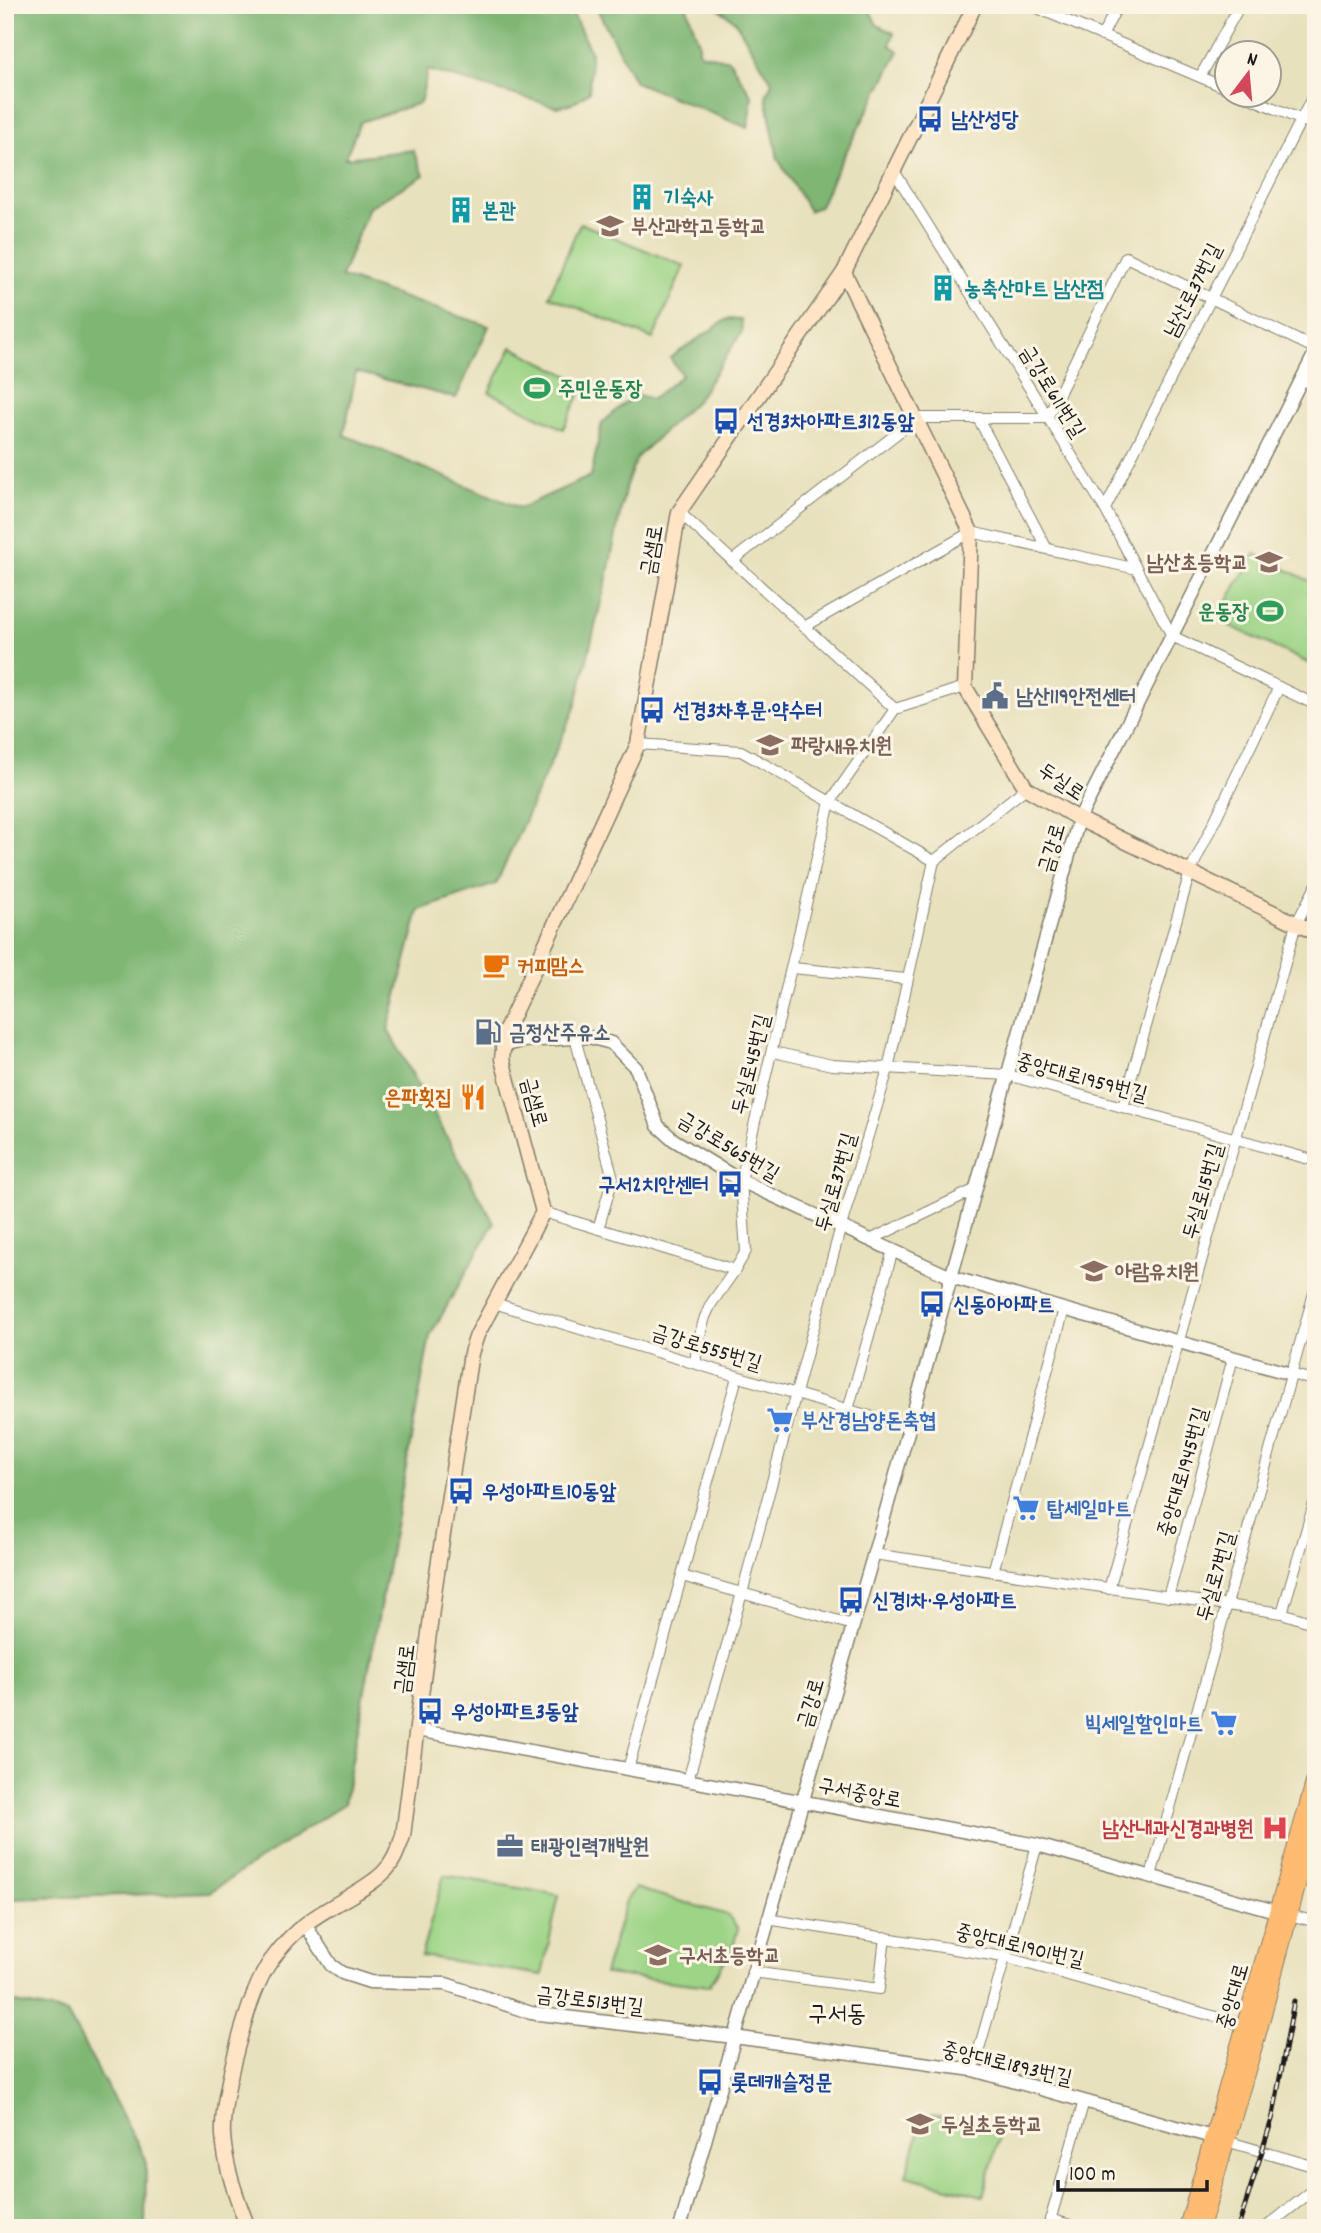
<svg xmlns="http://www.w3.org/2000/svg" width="1321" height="2233" viewBox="0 0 1321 2233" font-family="Dekko,'Poor Story',sans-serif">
<rect width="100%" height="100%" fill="#fcf5e5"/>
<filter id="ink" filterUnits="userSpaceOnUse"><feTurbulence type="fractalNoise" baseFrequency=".0143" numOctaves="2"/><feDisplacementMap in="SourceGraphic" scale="14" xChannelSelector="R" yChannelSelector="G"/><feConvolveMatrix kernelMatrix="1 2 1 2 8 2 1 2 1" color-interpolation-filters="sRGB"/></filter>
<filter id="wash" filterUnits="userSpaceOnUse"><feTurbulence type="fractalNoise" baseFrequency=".00686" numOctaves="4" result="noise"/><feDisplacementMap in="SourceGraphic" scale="28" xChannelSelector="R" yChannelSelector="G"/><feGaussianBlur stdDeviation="1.57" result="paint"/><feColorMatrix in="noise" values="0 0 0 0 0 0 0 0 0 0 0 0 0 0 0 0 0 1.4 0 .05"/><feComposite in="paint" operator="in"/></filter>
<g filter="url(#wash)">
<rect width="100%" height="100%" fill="#e8e1bd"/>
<g fill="#9dd486" stroke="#5c7851" stroke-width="2">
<path d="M 580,223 L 684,266 L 653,339 L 549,296 Z"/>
<path d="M 512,347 L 585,384 L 563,429 L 489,392 Z"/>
<path d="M 1255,554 L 1316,584 L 1316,658 L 1312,665 L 1224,623 L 1229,613 L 1222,610 Z"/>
<path d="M 444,1875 L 559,1895 L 542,1975 L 421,1956 Z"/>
<path d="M 635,1888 L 728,1915 L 738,1929 L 732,1949 L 709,1986 L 604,1974 L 626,1901 Z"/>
<path d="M 931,2115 L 1000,2134 L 983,2196 L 906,2176 L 921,2123 Z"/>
</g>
<g fill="#7eb673" stroke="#4d6948" stroke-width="2">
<path d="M 5,5 L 569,5 L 591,53 L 589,92 L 573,103 L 557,107 L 428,70 L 420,103 L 360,122 L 345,158 L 413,150 L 424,175 L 369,207 L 341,277 L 489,326 L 456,398 L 356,372 L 344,435 L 520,508 L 591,476 L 602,423 L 635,394 L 652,399 L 682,375 L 670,358 L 727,319 L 741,320 L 742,332 L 697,400 L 637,457 L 626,485 L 607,578 L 575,708 L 496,884 L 419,910 L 388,1030 L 494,1223 L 430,1336 L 344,1804 L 210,1892 L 11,1899 L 5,1896 Z"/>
<path d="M 595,5 L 686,5 L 699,43 L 699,53 L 729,60 L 752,96 L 748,128 L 635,82 Z"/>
<path d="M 713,5 L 873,5 L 870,11 L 877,25 L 894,33 L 890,45 L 899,51 L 836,171 L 820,206 L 809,211 L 778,159 L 766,96 L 772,82 L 735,21 Z"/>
<path d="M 5,2001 L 67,2013 L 146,2159 L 145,2228 L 5,2228 Z"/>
</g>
</g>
<g filter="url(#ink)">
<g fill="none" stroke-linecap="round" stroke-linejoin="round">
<g stroke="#827e6c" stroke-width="12">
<g id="minor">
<path d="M 1030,5 L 1226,88"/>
<path d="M 1102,36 L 1118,5"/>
<path d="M 1200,77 L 1240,5"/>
<path d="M 1241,94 L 1316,126"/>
<path d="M 894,171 L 1105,509 L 1172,636 L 1316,705"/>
<path d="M 1304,376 L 1316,392"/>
<path d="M 978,418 L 1047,549"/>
<path d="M 1105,509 L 1316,90"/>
<path d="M 679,512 L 895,709"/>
<path d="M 732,561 L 917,418 L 1047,418 L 1126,257 L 1316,349"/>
<path d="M 804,627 L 971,532 L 1137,569"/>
<path d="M 638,744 L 741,751 L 934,861"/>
<path d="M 792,968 L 906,979"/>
<path d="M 575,1038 L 613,1178 L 598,1229"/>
<path d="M 773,1052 L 832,1065 L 1008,1075 L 1316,1161"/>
<path d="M 1123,1107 L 1190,872 L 1279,687"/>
<path d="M 543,1212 L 735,1270"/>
<path d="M 870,1240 L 976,1189"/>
<path d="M 494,1303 L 909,1428"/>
<path d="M 696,1364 L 696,1348 L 705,1317 L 711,1304 L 735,1270 L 746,1251 L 741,1181 L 830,802 L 895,709 L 965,687"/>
<path d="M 1291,1374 L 1316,1381"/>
<path d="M 848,1410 L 893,1250"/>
<path d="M 873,1554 L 1282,1613 L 1316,1624"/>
<path d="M 993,1572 L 1064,1309"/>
<path d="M 682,1576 L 853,1625"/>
<path d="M 1109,1589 L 1296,924 L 1316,886"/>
<path d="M 1168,1597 L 1233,1358"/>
<path d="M 1282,1613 L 1316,1497"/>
<path d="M 628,1769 L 737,1377"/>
<path d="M 688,1780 L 742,1593 L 841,1226 L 888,1069 L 934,861 L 1026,788"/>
<path d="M 1151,1876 L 1316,1286"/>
<path d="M 1290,1915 L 1316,1922"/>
<path d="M 767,1919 L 1004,1957 L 1248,2026"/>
<path d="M 752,1972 L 879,1989 L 885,1937"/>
<path d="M 973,2070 L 1037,1845"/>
<path d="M 1226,2141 L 1316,2167"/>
<path d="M 1050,2219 L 1080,2228"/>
<path d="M 1048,2228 L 1084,2101"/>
<path d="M 1265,2228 L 1316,2188"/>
</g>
</g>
<g stroke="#827e6c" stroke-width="15">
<g id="tertiary">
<path d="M 502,1046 L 523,1041 L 589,1037 L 611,1043 L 636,1068 L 658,1126 L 674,1140 L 741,1181 L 951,1277 L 1291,1374"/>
<path d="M 417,1730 L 1037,1845 L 1286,1914"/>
<path d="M 305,1924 L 331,1965 L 342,1973 L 370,1982 L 446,1984 L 531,2013 L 734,2037 L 973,2070 L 1219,2139"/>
<path d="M 680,2228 L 878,1539 L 1079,819 L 1316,351"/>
</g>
</g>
<g stroke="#827e6c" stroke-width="17">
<g id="secondary">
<path d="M 844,272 L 971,532 L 965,687 L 1026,788 L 1079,819 L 1316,933"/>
<path d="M 248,2228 C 237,2198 225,2168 223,2135 C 221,2096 248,1994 270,1962 C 280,1948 294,1932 307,1923 C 328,1906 365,1891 383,1873 C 394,1863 398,1849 403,1836 L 435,1586 L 471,1353 L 477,1335 L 543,1212 L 502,1059 L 505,1032 L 638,744 L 679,512 L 844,272 L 975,5"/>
</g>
</g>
<g stroke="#827e6c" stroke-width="18">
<g id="primary">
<path d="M 1187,2228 L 1316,1776"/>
<path d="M 1201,2228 L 1259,2029 L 1315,1819"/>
</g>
</g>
<use href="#minor" stroke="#fff" stroke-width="10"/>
<use href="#tertiary" stroke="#fff" stroke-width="12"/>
<use href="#secondary" stroke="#ffe4c6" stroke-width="14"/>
<use href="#primary" stroke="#febb71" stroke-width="16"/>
<g stroke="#1c1c1c" stroke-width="5">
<path id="rail" d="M 1238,2228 L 1273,2116 L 1294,2001"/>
</g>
<use href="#rail" stroke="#fcf5e5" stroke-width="2.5" stroke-dasharray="8" stroke-linecap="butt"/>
</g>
</g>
<defs>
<g id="bus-bare" transform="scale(2.1)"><path d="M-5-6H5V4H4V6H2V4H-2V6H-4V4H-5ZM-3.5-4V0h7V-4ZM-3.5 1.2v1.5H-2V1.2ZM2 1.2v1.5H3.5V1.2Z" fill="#1a4fb4" stroke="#fcf5e5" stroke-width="2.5" paint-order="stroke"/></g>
<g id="building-bare" transform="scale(2.1)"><path d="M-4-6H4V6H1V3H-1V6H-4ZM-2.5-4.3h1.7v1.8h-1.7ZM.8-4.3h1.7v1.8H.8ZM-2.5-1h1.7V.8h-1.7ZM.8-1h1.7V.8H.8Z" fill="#0f9aa8" stroke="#fcf5e5" stroke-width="2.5" paint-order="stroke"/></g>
<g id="school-bare" transform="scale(2.1)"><path d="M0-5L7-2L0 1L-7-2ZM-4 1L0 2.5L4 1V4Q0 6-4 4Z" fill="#8d6e63" stroke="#fcf5e5" stroke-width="2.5" paint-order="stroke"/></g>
<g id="stadium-bare" transform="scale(2.1)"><path d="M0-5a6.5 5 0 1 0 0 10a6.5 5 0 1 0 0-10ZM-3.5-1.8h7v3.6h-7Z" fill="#2e9e5b" stroke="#fcf5e5" stroke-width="2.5" paint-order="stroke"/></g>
<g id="civic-bare" transform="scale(2.1)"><path d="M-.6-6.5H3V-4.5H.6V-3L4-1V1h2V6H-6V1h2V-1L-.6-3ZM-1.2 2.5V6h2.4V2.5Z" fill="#5c6f8a" stroke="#fcf5e5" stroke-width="2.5" paint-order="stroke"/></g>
<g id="cafe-bare" transform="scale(2.1)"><path d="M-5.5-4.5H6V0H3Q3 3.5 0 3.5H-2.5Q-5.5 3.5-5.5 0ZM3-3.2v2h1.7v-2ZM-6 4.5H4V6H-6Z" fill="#e8710a" stroke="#fcf5e5" stroke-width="2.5" paint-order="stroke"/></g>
<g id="fuel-bare" transform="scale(2.1)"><path d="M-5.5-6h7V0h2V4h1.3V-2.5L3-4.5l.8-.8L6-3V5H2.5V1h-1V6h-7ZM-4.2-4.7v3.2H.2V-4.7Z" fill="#5c6f8a" stroke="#fcf5e5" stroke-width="2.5" paint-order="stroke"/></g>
<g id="restaurant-bare" transform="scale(2.1)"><path d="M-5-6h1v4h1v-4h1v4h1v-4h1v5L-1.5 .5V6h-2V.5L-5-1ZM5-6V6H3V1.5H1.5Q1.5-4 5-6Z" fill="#e8710a" stroke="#fcf5e5" stroke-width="2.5" paint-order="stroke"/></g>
<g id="supermarket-bare" transform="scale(2.1)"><path d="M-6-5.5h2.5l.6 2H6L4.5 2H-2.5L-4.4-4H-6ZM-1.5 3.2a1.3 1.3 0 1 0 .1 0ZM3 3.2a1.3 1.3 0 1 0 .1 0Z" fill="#3f7fe0" stroke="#fcf5e5" stroke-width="2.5" paint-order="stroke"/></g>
<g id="hospital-bare" transform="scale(2.1)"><path d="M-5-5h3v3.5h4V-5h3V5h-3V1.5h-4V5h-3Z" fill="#e0444e" stroke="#fcf5e5" stroke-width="2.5" paint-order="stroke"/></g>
<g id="office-bare" transform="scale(2.1)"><path d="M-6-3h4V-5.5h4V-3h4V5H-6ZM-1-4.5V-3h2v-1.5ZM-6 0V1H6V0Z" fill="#5c6f8a" stroke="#fcf5e5" stroke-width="2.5" paint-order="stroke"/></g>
</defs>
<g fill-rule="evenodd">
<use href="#bus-bare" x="930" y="119"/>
<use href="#building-bare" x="642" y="197"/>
<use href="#building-bare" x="461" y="210"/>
<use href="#school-bare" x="610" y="226"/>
<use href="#building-bare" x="943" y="288"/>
<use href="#stadium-bare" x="537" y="388"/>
<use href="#bus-bare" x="726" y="421"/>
<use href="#school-bare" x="1269" y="562"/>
<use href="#stadium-bare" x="1270" y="611"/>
<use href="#civic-bare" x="995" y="696"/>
<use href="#bus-bare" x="652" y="710"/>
<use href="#school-bare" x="770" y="745"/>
<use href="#cafe-bare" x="496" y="965"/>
<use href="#fuel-bare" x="488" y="1032"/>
<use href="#restaurant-bare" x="473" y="1097"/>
<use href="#bus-bare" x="730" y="1184"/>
<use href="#school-bare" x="1094" y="1271"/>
<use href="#bus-bare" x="932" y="1304"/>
<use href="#supermarket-bare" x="780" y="1420"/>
<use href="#bus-bare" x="461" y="1491"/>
<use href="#supermarket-bare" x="1026" y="1508"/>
<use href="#bus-bare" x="851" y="1600"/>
<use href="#bus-bare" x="430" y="1711"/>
<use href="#supermarket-bare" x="1224" y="1723"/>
<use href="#hospital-bare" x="1275" y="1828"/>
<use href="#office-bare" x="510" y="1846"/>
<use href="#school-bare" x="658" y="1955"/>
<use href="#bus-bare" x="710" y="2082"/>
<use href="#school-bare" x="920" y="2124"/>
</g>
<g text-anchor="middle" stroke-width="6" stroke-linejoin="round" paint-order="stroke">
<g font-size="21" font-weight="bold" fill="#164399" stroke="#fcf5e5" text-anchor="start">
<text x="951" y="126">남산성당</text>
<text x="747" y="428">선경3차아파트312동앞</text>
<text x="673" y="717">선경3차후문·약수터</text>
<text x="709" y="1191" text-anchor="end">구서2치안센터</text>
<text x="953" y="1311">신동아아파트</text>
<text x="482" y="1498">우성아파트10동앞</text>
<text x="872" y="1607">신경1차·우성아파트</text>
<text x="451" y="1718">우성아파트3동앞</text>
<text x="731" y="2089">롯데캐슬정문</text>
</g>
<g font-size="21" font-weight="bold" fill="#0d838f" stroke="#fcf5e5" text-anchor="start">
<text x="663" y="204">기숙사</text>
<text x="482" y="217">본관</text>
<text x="964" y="295">농축산마트 남산점</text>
</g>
<g font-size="21" font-weight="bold" fill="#785e54" stroke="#fcf5e5" text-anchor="start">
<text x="631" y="233">부산과학고등학교</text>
<text x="1248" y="569" text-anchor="end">남산초등학교</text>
<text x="791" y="752">파랑새유치원</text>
<text x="1115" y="1278">아람유치원</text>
<text x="679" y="1962">구서초등학교</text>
<text x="941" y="2131">두실초등학교</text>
</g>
<g font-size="21" fill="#1c1c1c" stroke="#fcf5e5">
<text transform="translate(1192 290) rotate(-63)" y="7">남산로37번길</text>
<text transform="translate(1053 391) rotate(58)" y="7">금강로611번길</text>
<text transform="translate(651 550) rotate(-80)" y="7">금샘로</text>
<text transform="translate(1062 781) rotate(34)" y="7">두실로</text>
<text transform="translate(1051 848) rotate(-74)" y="7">금강로</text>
<text transform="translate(750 1064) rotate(-76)" y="7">두실로45번길</text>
<text transform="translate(1082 1077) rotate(15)" y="7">중앙대로1959번길</text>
<text transform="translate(535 1102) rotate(75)" y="7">금샘로</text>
<text transform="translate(729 1146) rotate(31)" y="7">금강로565번길</text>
<text transform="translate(835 1182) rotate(-74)" y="7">두실로37번길</text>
<text transform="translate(1202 1191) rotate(-74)" y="7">두실로15번길</text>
<text transform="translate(707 1347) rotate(17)" y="7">금강로555번길</text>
<text transform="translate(1182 1472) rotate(-74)" y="7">중앙대로1945번길</text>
<text transform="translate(1215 1576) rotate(-74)" y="7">두실로7번길</text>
<text transform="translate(404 1669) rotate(-83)" y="7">금샘로</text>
<text transform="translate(810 1703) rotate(-74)" y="7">금강로</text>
<text transform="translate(860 1792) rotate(11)" y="7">구서중앙로</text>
<text transform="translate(1020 1945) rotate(13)" y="7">중앙대로1901번길</text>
<text transform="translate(1232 1996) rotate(-74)" y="7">중앙대로</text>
<text transform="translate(590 2000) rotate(7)" y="7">금강로513번길</text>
<text transform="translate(1007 2063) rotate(13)" y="7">중앙대로1893번길</text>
</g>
<g font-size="21" font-weight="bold" fill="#27864d" stroke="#fcf5e5" text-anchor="start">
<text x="558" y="395">주민운동장</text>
<text x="1249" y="618" text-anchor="end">운동장</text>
</g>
<g font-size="21" font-weight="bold" fill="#4e5e75" stroke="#fcf5e5" text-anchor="start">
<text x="1016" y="703">남산119안전센터</text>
<text x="509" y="1039">금정산주유소</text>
<text x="531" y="1853">태광인력개발원</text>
</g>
<g font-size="21" font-weight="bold" fill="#c56008" stroke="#fcf5e5" text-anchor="start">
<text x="517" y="972">커피맘스</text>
<text x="452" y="1104" text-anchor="end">은파횟집</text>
</g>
<g font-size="21" font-weight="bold" fill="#366cbe" stroke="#fcf5e5" text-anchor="start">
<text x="801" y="1427">부산경남양돈축협</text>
<text x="1047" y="1515">탑세일마트</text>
<text x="1203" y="1730" text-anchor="end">빅세일할인마트</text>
</g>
<g font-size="21" font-weight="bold" fill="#be3a42" stroke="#fcf5e5" text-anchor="end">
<text x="1254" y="1835">남산내과신경과병원</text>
</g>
<g font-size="24" fill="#1c1c1c" stroke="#fcf5e5">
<text x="837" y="2021">구서동</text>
</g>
</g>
<rect width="1321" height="2233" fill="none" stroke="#fcf5e5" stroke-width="28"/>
<g transform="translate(1248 74) rotate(16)"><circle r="33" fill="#fcf5e5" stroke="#a29e95" stroke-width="2"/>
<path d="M0-5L12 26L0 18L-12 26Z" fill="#d1495b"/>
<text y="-10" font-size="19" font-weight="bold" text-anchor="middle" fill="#1c1c1c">N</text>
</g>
<path d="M1058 2180v10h149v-10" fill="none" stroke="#1c1c1c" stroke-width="3.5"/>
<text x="1069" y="2180" font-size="21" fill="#1c1c1c" stroke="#fcf5e5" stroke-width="5" paint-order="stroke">100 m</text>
</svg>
